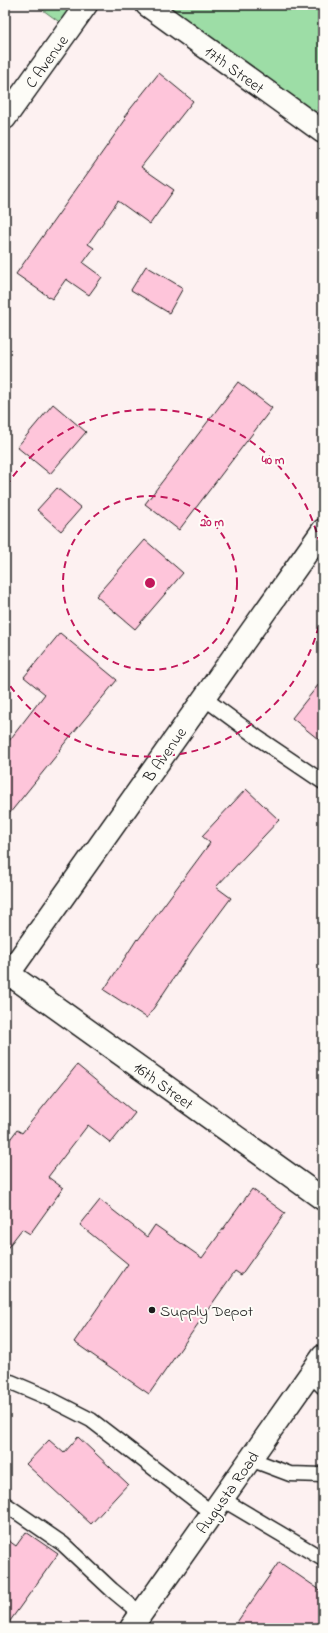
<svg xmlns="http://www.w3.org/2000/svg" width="328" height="1633" viewBox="0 0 328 1633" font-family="'Indie Flower',sans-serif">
<rect width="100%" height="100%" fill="#fdf1f1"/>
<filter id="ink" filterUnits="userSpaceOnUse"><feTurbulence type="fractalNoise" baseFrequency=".025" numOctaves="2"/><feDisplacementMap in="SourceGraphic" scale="8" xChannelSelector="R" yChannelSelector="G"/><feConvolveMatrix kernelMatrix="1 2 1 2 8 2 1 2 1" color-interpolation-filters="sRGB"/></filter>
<g filter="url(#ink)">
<g fill="#9ddda6" stroke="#5c7c61">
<path d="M 36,5 L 86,5 L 69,29 Z"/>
<path d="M 147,5 L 323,5 L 323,102 L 308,122 Z"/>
</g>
<g fill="#fec5da" stroke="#1c1c1c">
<path d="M 159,73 L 193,101 L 141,167 L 174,190 L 150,224 L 118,201 L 88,244 L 94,248 L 83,263 L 102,277 L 89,295 L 66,279 L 52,299 L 16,274 L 126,119 L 124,117 Z"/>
<path d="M 146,266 L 183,288 L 169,313 L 131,290 Z"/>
<path d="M 238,382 L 272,408 L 179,530 L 145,504 Z"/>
<path d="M 53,404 L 86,432 L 50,474 L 17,447 Z"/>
<path d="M 57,488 L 81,508 L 61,531 L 37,510 Z"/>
<path d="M 145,540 L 183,573 L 135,629 L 96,596 Z"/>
<path d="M 60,633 L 117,680 L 59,750 L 60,751 L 5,819 L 5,746 L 45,694 L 24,677 Z"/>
<path d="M 323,679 L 323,743 L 292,718 Z"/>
<path d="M 246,789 L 279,820 L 216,887 L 231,898 L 193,949 L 147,1018 L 104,990 L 137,939 L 138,940 L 210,843 L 202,836 Z"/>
<path d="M 77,1065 L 135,1113 L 111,1143 L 88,1125 L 48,1177 L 63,1188 L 30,1234 L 22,1229 L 5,1251 L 5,1146 L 17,1130 L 22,1133 Z"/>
<path d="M 252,1189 L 285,1213 L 241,1275 L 235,1271 L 149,1394 L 74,1342 L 128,1264 L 80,1225 L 100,1200 L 147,1237 L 155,1225 L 202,1258 Z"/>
<path d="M 78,1437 L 128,1484 L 91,1524 L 26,1464 L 49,1440 L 64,1453 Z"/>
<path d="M 26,1532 L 58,1554 L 5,1628 L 5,1538 L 16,1546 Z"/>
<path d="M 279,1562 L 323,1592 L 323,1628 L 233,1628 Z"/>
</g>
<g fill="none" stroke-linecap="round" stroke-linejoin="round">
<g stroke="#1c1c1c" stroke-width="17">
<g id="service">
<path d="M 204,698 L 258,738 L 323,782"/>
<path d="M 310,1374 L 323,1387"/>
<path d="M 11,1382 L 44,1396 L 91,1420 L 212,1513"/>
<path d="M 250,1459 L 290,1474 L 323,1475"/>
<path d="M 222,1499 L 323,1559"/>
<path d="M 5,1504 L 63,1544 L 112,1590 L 141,1614"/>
</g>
</g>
<g stroke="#1c1c1c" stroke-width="25">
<g id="minor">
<path d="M 5,971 L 323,1199"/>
<path d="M 5,979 L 323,530"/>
</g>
</g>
<g stroke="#1c1c1c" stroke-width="25">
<g id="tertiary">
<path d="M 147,5 L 323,132"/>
<path d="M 5,118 L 86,5"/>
</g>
</g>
<g stroke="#1c1c1c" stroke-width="25">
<path id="primary" d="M 131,1628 L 323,1356"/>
</g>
<use href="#service" stroke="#fdfcf7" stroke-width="14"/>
<use href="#minor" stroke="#fdfcf7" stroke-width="22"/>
<use href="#tertiary" stroke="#fdfcf7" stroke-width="22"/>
<use href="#primary" stroke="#fdfcf7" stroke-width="22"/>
</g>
</g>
<g fill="none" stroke="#c2185b" stroke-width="2" stroke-dasharray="7 5">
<circle cx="150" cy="583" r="87"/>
<path d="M323 603A174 174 0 0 1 6 680M6 486A174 174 0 0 1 323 563"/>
</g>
<circle fill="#1c1c1c" stroke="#fdfcf7" stroke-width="1.5" cx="152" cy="1310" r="4"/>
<g text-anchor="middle" stroke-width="4" stroke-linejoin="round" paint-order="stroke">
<g font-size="16" fill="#1c1c1c" stroke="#fdfcf7">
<text transform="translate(46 61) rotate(-54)" y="6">C Avenue</text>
<text transform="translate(235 69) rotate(36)" y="6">17th Street</text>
<text transform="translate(164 754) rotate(-55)" y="6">B Avenue</text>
<text transform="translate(164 1085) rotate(36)" y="6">16th Street</text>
<text transform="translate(227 1492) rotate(-55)" y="6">Augusta Road</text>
</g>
<g font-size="16" fill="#1c1c1c" stroke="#fdfcf7" text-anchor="start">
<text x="160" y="1316">Supply Depot</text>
</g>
</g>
<circle cx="150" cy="583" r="6" fill="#c2185b" stroke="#fdfcf7" stroke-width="2"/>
<g font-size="12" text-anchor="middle" font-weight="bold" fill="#c2185b" stroke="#fdfcf7" stroke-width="4" stroke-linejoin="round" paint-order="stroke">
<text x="273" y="464">40 m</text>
<text x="212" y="526">20 m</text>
</g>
<rect width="328" height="1633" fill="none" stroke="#fdfcf7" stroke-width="20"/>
<rect x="10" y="10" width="308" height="1613" fill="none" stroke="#1c1c1c" stroke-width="1.5" filter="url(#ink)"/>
</svg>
